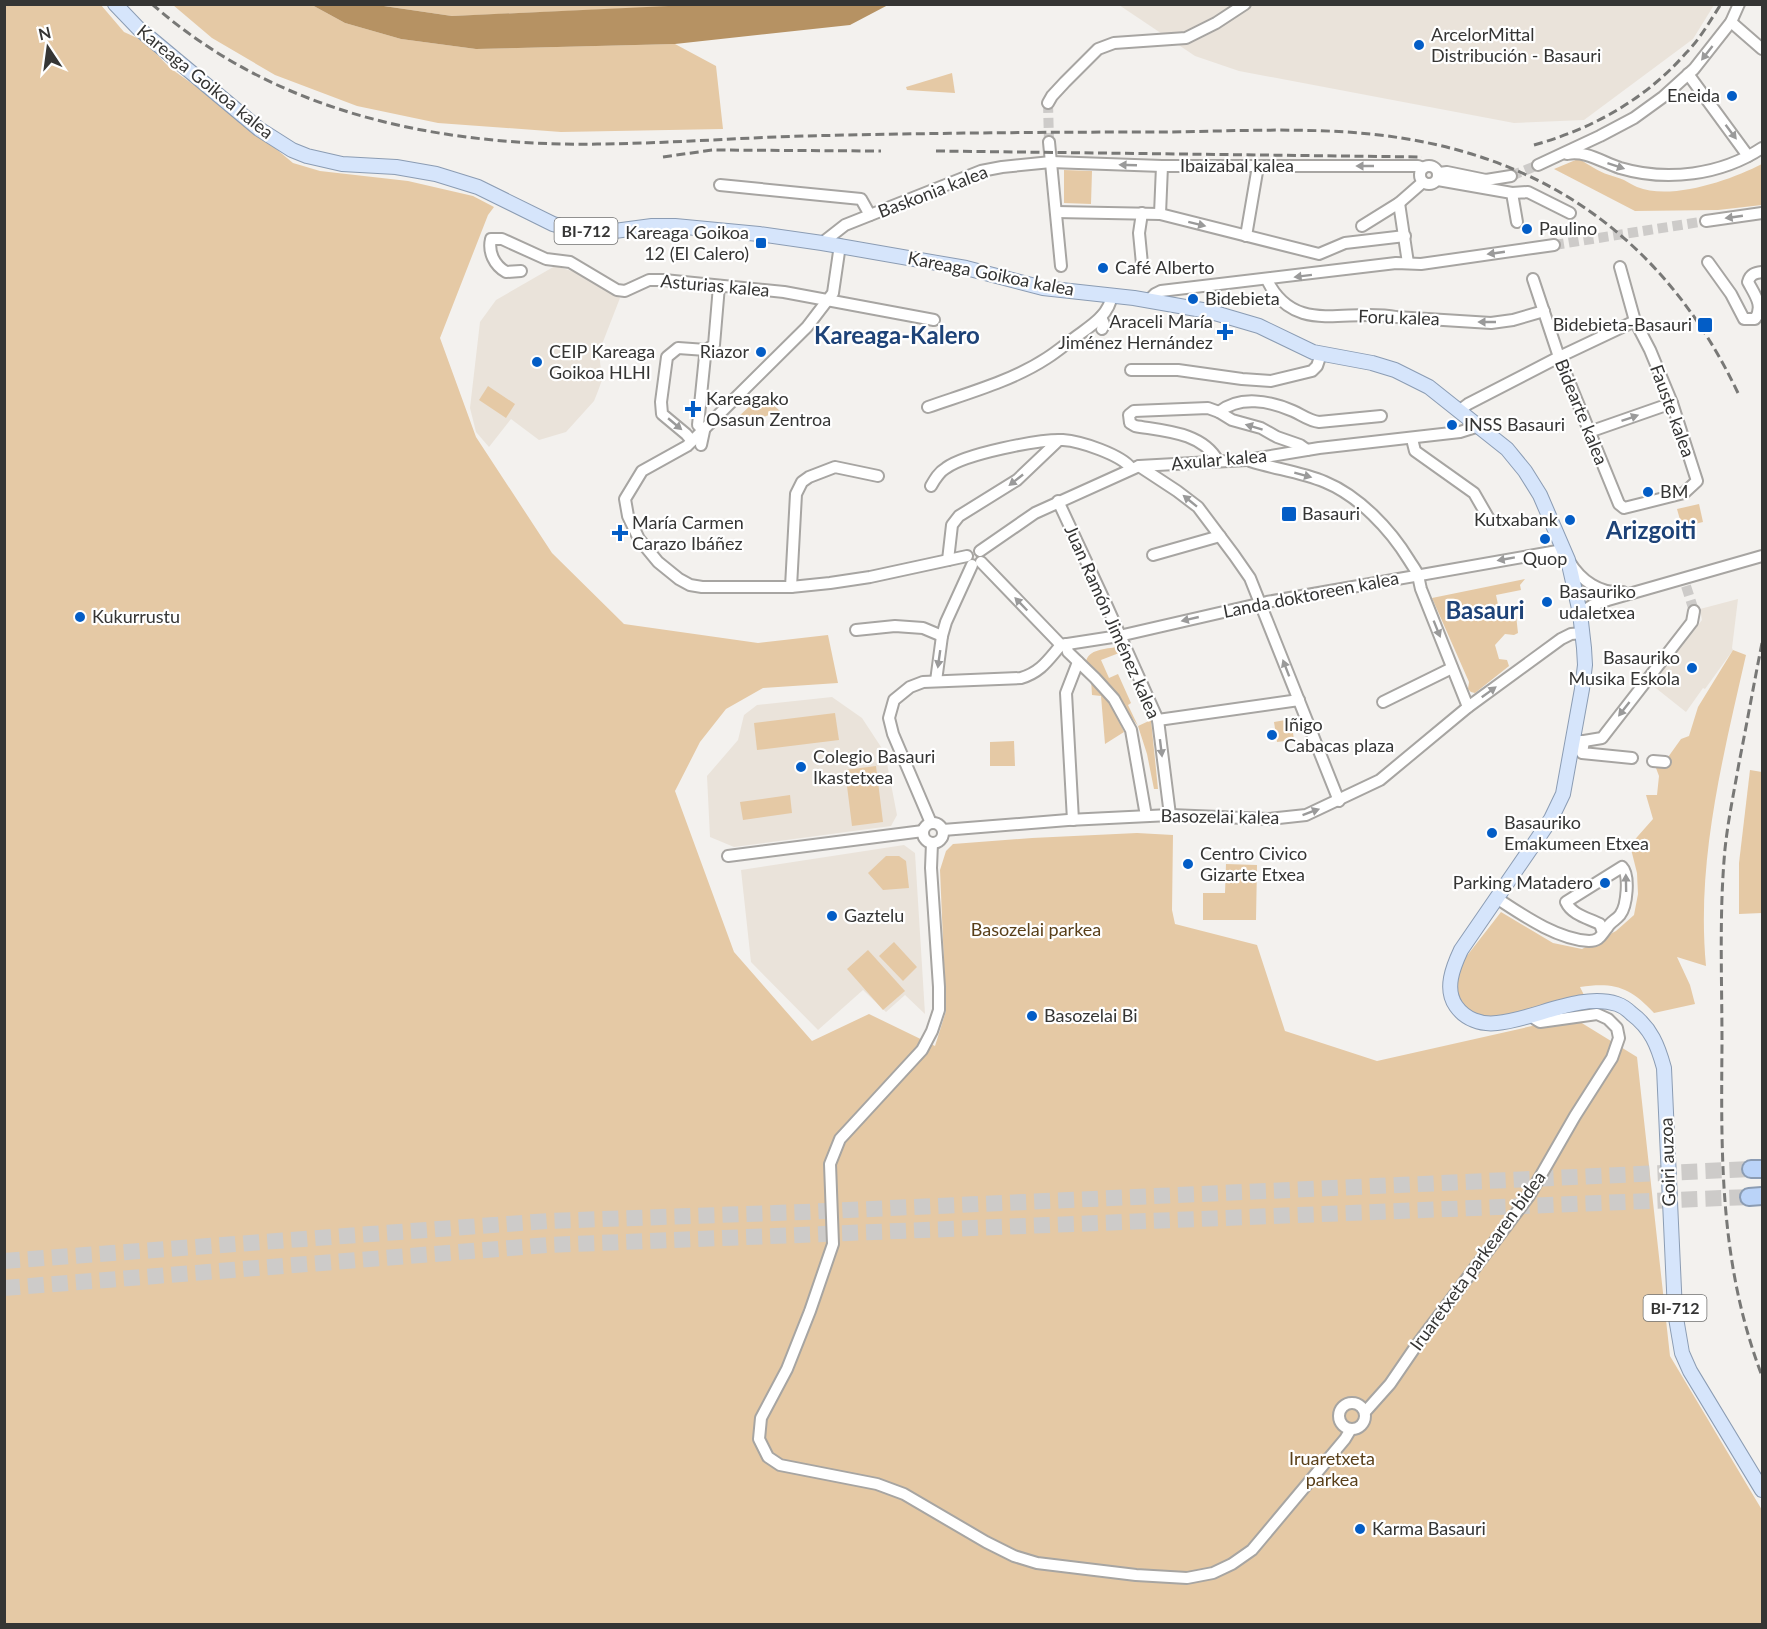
<svg xmlns="http://www.w3.org/2000/svg" width="1767" height="1629" viewBox="0 0 1767 1629" font-family="Lato,sans-serif">
<rect width="100%" height="100%" fill="#f3f1ee"/>
<g fill="#eae3da">
<path d="M 1119,5 L 1714,5 L 1693,39 L 1584,120 L 1514,123 L 1239,71 L 1195,56 Z"/>
<path d="M 555,266 L 575,272 L 620,298 L 599,352 L 602,380 L 598,391 L 594,401 L 566,432 L 539,440 L 511,419 L 489,447 L 476,432 L 470,408 L 480,322 L 496,300 Z"/>
<path d="M 1738,599 L 1732,648 L 1733,650 L 1705,689 L 1703,688 L 1686,712 L 1652,685 L 1702,620 L 1700,609 Z"/>
<path d="M 832,697 L 862,718 L 885,753 L 897,815 L 891,826 L 734,847 L 710,837 L 707,776 L 738,740 L 744,715 L 757,705 Z"/>
<path d="M 904,845 L 915,853 L 925,1014 L 905,995 L 886,1012 L 863,990 L 818,1030 L 751,962 L 741,870 Z"/>
</g>
<g fill="#e5c9a5">
<path d="M 5,5 L 101,5 L 124,32 L 144,41 L 170,68 L 228,109 L 293,163 L 320,171 L 408,181 L 473,196 L 494,207 L 488,215 L 440,338 L 476,437 L 552,553 L 624,624 L 758,643 L 828,635 L 838,683 L 763,688 L 726,709 L 700,742 L 675,791 L 734,952 L 812,1041 L 869,1014 L 935,1046 L 946,1011 L 940,870 L 946,851 L 953,844 L 1032,838 L 1137,833 L 1173,835 L 1172,910 L 1175,924 L 1257,945 L 1285,1031 L 1377,1061 L 1572,1017 L 1637,1057 L 1670,1356 L 1762,1510 L 1762,1624 L 5,1624 Z"/>
<path d="M 173,5 L 312,5 L 345,23 L 401,39 L 476,49 L 675,44 L 716,66 L 723,129 L 561,132 L 438,123 L 357,106 L 275,75 L 212,38 Z"/>
<path d="M 377,5 L 711,5 L 452,16 Z"/>
<path d="M 952,73 L 955,93 L 907,90 L 906,87 Z"/>
<path d="M 1578,159 C 1584,161 1588,165 1594,168 C 1603,174 1614,176 1624,180 C 1628,182 1632,185 1637,187 C 1671,201 1731,180 1762,164 L 1762,205 L 1718,210 L 1635,211 L 1554,169 Z"/>
<path d="M 1064,170 L 1092,171 L 1091,204 L 1064,203 Z"/>
<path d="M 488,386 L 515,404 L 506,418 L 479,400 Z"/>
<path d="M 762,395 L 780,411 L 758,419 L 749,426 L 739,416 Z"/>
<path d="M 1699,504 L 1703,522 L 1682,527 L 1677,509 Z"/>
<path d="M 1525,579 L 1520,585 L 1521,590 L 1496,595 L 1501,619 L 1516,615 L 1518,633 L 1514,635 L 1505,634 L 1495,645 L 1499,659 L 1507,660 L 1509,666 L 1475,693 L 1471,692 L 1468,689 L 1469,682 L 1432,598 Z"/>
<path d="M 1117,647 L 1119,650 L 1119,653 L 1101,660 L 1109,678 L 1118,674 L 1131,703 L 1128,705 L 1138,726 L 1151,720 L 1158,789 L 1154,789 L 1147,754 L 1138,726 L 1103,679 L 1090,668 L 1086,662 C 1088,649 1106,649 1117,647 Z"/>
<path d="M 1733,650 L 1746,655 C 1723,757 1696,861 1706,966 L 1677,957 L 1690,985 L 1695,1004 L 1654,1013 C 1630,987 1614,982 1580,987 L 1587,1001 L 1500,1022 L 1462,1010 L 1455,982 L 1459,966 L 1501,912 L 1553,943 L 1582,949 L 1616,931 L 1634,915 L 1638,894 L 1637,873 L 1630,845 L 1653,819 L 1646,795 L 1657,795 L 1659,776 L 1656,768 L 1661,767 L 1681,739 L 1689,736 L 1698,707 Z"/>
<path d="M 1091,679 L 1112,706 L 1124,732 L 1105,744 L 1101,696 L 1092,695 Z"/>
<path d="M 835,713 L 839,740 L 757,750 L 754,723 Z"/>
<path d="M 1291,719 L 1294,740 L 1277,742 L 1274,722 Z"/>
<path d="M 1014,741 L 1015,766 L 990,766 L 990,742 Z"/>
<path d="M 876,766 L 883,822 L 852,826 L 845,770 Z"/>
<path d="M 1750,770 L 1762,772 L 1762,913 L 1739,914 L 1739,863 Z"/>
<path d="M 790,795 L 792,813 L 743,820 L 740,802 Z"/>
<path d="M 886,856 L 899,856 L 906,861 L 909,888 L 883,890 L 868,873 Z"/>
<path d="M 1226,864 L 1257,865 L 1256,920 L 1203,920 L 1203,893 L 1225,893 Z"/>
<path d="M 894,942 L 917,967 L 903,981 L 879,956 Z"/>
<path d="M 868,950 L 905,991 L 883,1010 L 847,969 Z"/>
</g>
<path fill="#b69263" d="M 711,4 L 888,5 L 850,25 L 675,44 L 476,49 L 401,39 L 345,23 L 312,5 L 377,5 L 452,16 Z"/>
<g fill="none" stroke-linecap="round" stroke-linejoin="round">
<g stroke="#cdcbc9" stroke-width="10" stroke-dasharray="10 5" stroke-linecap="butt">
<path d="M 1048,103 L 1049,142"/>
<path d="M 1511,176 L 1538,165"/>
<path d="M 1554,245 L 1706,221"/>
<path d="M 1686,586 L 1694,611"/>
</g>
<g stroke="#cdcbc9" stroke-width="16" stroke-dasharray="16 8" stroke-linecap="butt">
<path d="M 4,1261 L 548,1221 L 804,1212 L 1751,1169"/>
<path d="M 4,1288 L 548,1245 L 1749,1197"/>
</g>
<g stroke="#a7a5a2" stroke-width="14">
<g id="minor">
<path d="M 1731,22 L 1762,49"/>
<path d="M 1688,74 L 1748,156"/>
<path d="M 1048,103 L 1052,96 L 1065,82 L 1098,49 L 1114,43 L 1186,38 L 1216,23 L 1245,4"/>
<path d="M 1049,142 L 1061,266"/>
<path d="M 1567,154 C 1585,150 1602,162 1620,168 C 1667,182 1721,175 1762,148"/>
<path d="M 1538,165 L 1600,136 L 1634,118 L 1663,97 L 1694,69 L 1731,22 L 1739,4"/>
<circle cx="1429" cy="175" r="9"/>
<path d="M 1439,173 L 1447,172 L 1486,180 L 1511,176"/>
<path d="M 1438,180 L 1512,193 L 1517,222"/>
<path d="M 720,185 L 861,199 L 870,215"/>
<path d="M 1512,193 L 1528,192 L 1570,213"/>
<path d="M 1399,203 L 1408,263"/>
<path d="M 1056,212 L 1160,214 L 1319,254 L 1345,243 L 1405,236"/>
<path d="M 1160,214 L 1162,166"/>
<path d="M 1706,221 L 1762,213"/>
<path d="M 1362,226 L 1399,203 L 1423,182"/>
<path d="M 1246,236 L 1258,166"/>
<path d="M 822,243 L 845,225 L 981,171 L 1002,167 L 1051,162 L 1162,166 L 1418,166 L 1423,168"/>
<path d="M 840,245 L 833,293 L 807,327 L 687,446 L 642,471 L 625,499 L 628,516 L 639,539 L 658,562 L 679,579 L 690,585 L 702,587 L 791,587 L 830,583 L 870,577 L 967,556"/>
<path d="M 1708,262 L 1731,294 L 1744,319 L 1755,319 C 1764,306 1755,295 1748,282 C 1750,274 1755,273 1762,272"/>
<path d="M 1142,264 L 1139,233 L 1142,213"/>
<path d="M 521,271 L 506,272 C 494,265 488,252 491,239 L 502,239 L 546,259 L 570,262 L 617,290 L 625,291 L 649,280 L 664,280 L 784,292 L 934,320"/>
<path d="M 1533,279 L 1559,357 L 1619,504 L 1624,508 L 1684,493 L 1697,481 L 1672,403 L 1650,350 L 1635,321 L 1620,267"/>
<path d="M 1267,280 C 1295,337 1347,307 1396,317 L 1491,323 L 1513,320 L 1544,311"/>
<path d="M 1149,300 L 1155,294 L 1161,291 L 1396,263 L 1421,264 L 1554,245"/>
<path d="M 1101,317 L 1104,324 L 1102,329"/>
<path d="M 1131,370 L 1178,370 L 1242,379 L 1271,381 L 1312,371 L 1317,366 L 1321,354"/>
<path d="M 928,407 C 968,393 1012,381 1047,358 C 1058,351 1067,343 1077,336 C 1092,325 1109,315 1112,295"/>
<path d="M 1460,410 L 1468,404 L 1559,357 L 1635,321"/>
<path d="M 1219,412 C 1240,395 1270,401 1293,411 C 1302,415 1309,421 1319,422 L 1381,416"/>
<path d="M 1589,432 L 1672,403"/>
<path d="M 1412,439 L 1415,451 L 1474,493 L 1489,519"/>
<path d="M 692,441 L 686,434 L 662,414 L 661,402 L 667,357 L 678,348 L 706,350 L 714,345 L 719,286"/>
<path d="M 701,445 L 704,431 L 698,425 L 705,356"/>
<path d="M 1218,461 C 1202,432 1164,431 1135,426 L 1130,423 L 1129,415 L 1134,411 L 1208,408 L 1219,412 L 1232,420 L 1261,428 L 1277,437 L 1300,445 L 1307,450"/>
<path d="M 1250,461 C 1275,469 1301,472 1325,482 C 1359,496 1390,529 1409,560 C 1412,565 1416,570 1418,575 C 1419,580 1420,585 1421,589 L 1468,707"/>
<path d="M 1139,466 L 1177,491 L 1198,507 L 1234,555 L 1250,578 L 1339,801"/>
<path d="M 931,486 C 935,479 939,472 946,468 C 965,454 1039,439 1063,440 C 1081,441 1121,455 1131,468"/>
<path d="M 1058,501 L 1106,604 L 1158,720 L 1170,815"/>
<path d="M 980,551 L 1035,513 L 1139,466 L 1247,460 L 1319,448 L 1460,432 L 1479,426"/>
<path d="M 1153,555 L 1220,536"/>
<path d="M 948,560 L 952,525 L 959,516 L 1017,480 L 1059,440"/>
<path d="M 1569,561 C 1581,581 1600,594 1623,592"/>
<path d="M 981,562 L 1061,645"/>
<path d="M 791,587 L 796,494 L 802,482 L 809,477 L 835,467 L 878,476"/>
<path d="M 1580,613 L 1593,605 L 1608,600 L 1762,556"/>
<path d="M 856,630 L 895,626 L 923,628 L 942,636"/>
<path d="M 1066,644 L 1068,652 L 1095,678 L 1114,699 L 1131,730 L 1146,816"/>
<path d="M 1061,645 L 1119,636 L 1267,602 L 1563,550"/>
<path d="M 936,681 L 942,636 L 946,622 L 972,565"/>
<path d="M 1383,702 L 1452,668"/>
<path d="M 1158,720 L 1299,700"/>
<path d="M 1574,741 L 1584,741 L 1602,738 L 1692,622 L 1694,611"/>
<path d="M 1584,741 L 1582,753 L 1632,758"/>
<path d="M 1653,761 L 1665,762"/>
<path d="M 1073,820 L 1066,693 L 1078,662"/>
<circle cx="933" cy="833" r="10"/>
<path d="M 931,823 L 893,734 L 889,718 L 894,700 L 910,687 L 923,682 L 1021,678 C 1041,672 1048,660 1061,645"/>
<path d="M 943,830 L 1068,820 L 1170,815 L 1269,819 L 1306,815 L 1380,780 L 1468,707 L 1561,639 L 1571,634 L 1583,633"/>
<path d="M 932,843 L 931,868 L 939,987 L 939,1010 L 932,1031 L 922,1050 L 840,1139 L 830,1164 L 833,1244 L 810,1311 L 787,1369 L 761,1418 L 759,1439 L 768,1457 L 780,1465 L 877,1484 L 904,1494 L 986,1542 L 1014,1556 L 1037,1563 L 1136,1575 L 1187,1578 L 1213,1573 L 1232,1564 L 1252,1550 L 1345,1439 L 1351,1429"/>
<path d="M 728,856 L 923,831"/>
<path d="M 1498,899 C 1524,916 1557,939 1589,941 C 1600,941 1601,935 1607,928 C 1610,922 1616,920 1620,915 C 1627,906 1630,875 1622,867 L 1566,902 C 1572,915 1588,918 1600,924 L 1603,933"/>
<circle cx="1352" cy="1416" r="13"/>
<path d="M 1365,1412 L 1390,1384 L 1416,1346 L 1529,1196 L 1575,1116 L 1612,1058 L 1619,1038 L 1617,1028 L 1608,1019 L 1597,1014 L 1540,1022 L 1535,1019 L 1534,1014"/>
</g>
</g>
<g stroke="#8b9cb3" stroke-width="16">
<path id="major" d="M 115,4 L 138,28 L 259,129 L 292,150 L 307,156 L 342,164 L 396,167 L 436,174 L 478,187 L 553,224 L 567,228 L 607,232 L 652,226 L 675,226 L 759,234 L 822,243 L 966,268 L 1043,288 L 1134,298 L 1208,311 L 1259,326 L 1313,352 L 1372,363 L 1395,370 L 1429,387 L 1507,449 L 1525,471 L 1540,495 L 1568,560 L 1580,613 L 1584,648 L 1585,665 L 1582,689 L 1563,794 L 1551,819 L 1461,950 C 1453,967 1444,989 1456,1006 C 1465,1019 1481,1025 1497,1023 C 1534,1020 1580,992 1617,1004 C 1623,1006 1628,1010 1632,1014 C 1651,1028 1658,1046 1664,1068 L 1675,1312 L 1682,1353 L 1690,1371 L 1762,1490"/>
</g>
<g stroke="#8b9cb3" stroke-width="20">
<g id="highway">
<path d="M 1751,1169 L 1762,1169"/>
<path d="M 1749,1197 L 1762,1196"/>
</g>
</g>
<use href="#minor" stroke="#fff" stroke-width="10"/>
<use href="#major" stroke="#d6e5fb" stroke-width="14"/>
<use href="#highway" stroke="#bad3f8" stroke-width="16"/>
<g stroke="#787876" stroke-width="3" stroke-dasharray="9 4.5" stroke-linecap="butt">
<path d="M 152,4 C 278,115 442,147 605,144 C 671,143 737,138 804,136 C 925,133 1046,132 1167,132 C 1242,131 1327,126 1401,138 C 1558,162 1670,250 1738,393"/>
<path d="M 1534,145 C 1592,129 1646,99 1686,53 C 1700,39 1710,21 1721,4"/>
<path d="M 936,151 L 1422,157"/>
<path d="M 663,157 L 712,150 L 881,151"/>
<path d="M 1762,643 C 1754,683 1747,723 1739,763 C 1734,792 1728,820 1725,849 C 1719,913 1722,979 1722,1044 C 1721,1160 1720,1265 1762,1376"/>
</g>
</g>
<defs><path id="oneway-solid" d="M-6-.8H1V-3.2L6.5 0L1 3.2V.8H-6Z" transform="scale(1.5)"/></defs>
<g fill="#9a9a9a">
<use href="#oneway-solid" transform="translate(1707 53) rotate(128)"/>
<use href="#oneway-solid" transform="translate(1731 132) rotate(53)"/>
<use href="#oneway-solid" transform="translate(1128 165) rotate(-178)"/>
<use href="#oneway-solid" transform="translate(1365 166) rotate(180)"/>
<use href="#oneway-solid" transform="translate(1616 166) rotate(18)"/>
<use href="#oneway-solid" transform="translate(1734 217) rotate(172)"/>
<use href="#oneway-solid" transform="translate(1197 224) rotate(14)"/>
<use href="#oneway-solid" transform="translate(1496 253) rotate(172)"/>
<use href="#oneway-solid" transform="translate(1303 276) rotate(173)"/>
<use href="#oneway-solid" transform="translate(1487 322) rotate(-180)"/>
<use href="#oneway-solid" transform="translate(1630 418) rotate(-19)"/>
<use href="#oneway-solid" transform="translate(675 424) rotate(40)"/>
<use href="#oneway-solid" transform="translate(1254 427) rotate(-163)"/>
<use href="#oneway-solid" transform="translate(1303 475) rotate(15)"/>
<use href="#oneway-solid" transform="translate(1016 480) rotate(142)"/>
<use href="#oneway-solid" transform="translate(1190 501) rotate(-141)"/>
<use href="#oneway-solid" transform="translate(1506 559) rotate(170)"/>
<use href="#oneway-solid" transform="translate(1021 604) rotate(-134)"/>
<use href="#oneway-solid" transform="translate(1190 619) rotate(167)"/>
<use href="#oneway-solid" transform="translate(1437 629) rotate(68)"/>
<use href="#oneway-solid" transform="translate(939 659) rotate(98)"/>
<use href="#oneway-solid" transform="translate(1286 668) rotate(-111)"/>
<use href="#oneway-solid" transform="translate(1489 692) rotate(-36)"/>
<use href="#oneway-solid" transform="translate(1624 709) rotate(128)"/>
<use href="#oneway-solid" transform="translate(1161 748) rotate(83)"/>
<use href="#oneway-solid" transform="translate(1311 812) rotate(-20)"/>
<use href="#oneway-solid" transform="translate(1626 883) rotate(-91)"/>
</g>
<g fill="#035dc6" stroke="#fff" stroke-width="2">
<circle cx="1419" cy="45" r="6"/>
<circle cx="1732" cy="96" r="6"/>
<circle cx="1527" cy="229" r="6"/>
<rect x="755" y="237" width="12" height="12" rx="3"/>
<circle cx="1103" cy="268" r="6"/>
<circle cx="1193" cy="299" r="6"/>
<rect x="1697" y="317" width="16" height="16" rx="3"/>
<path d="M1222 323h6v6h6v6h-6v6h-6v-6h-6v-6h6z"/>
<circle cx="761" cy="352" r="6"/>
<circle cx="537" cy="362" r="6"/>
<path d="M690 400h6v6h6v6h-6v6h-6v-6h-6v-6h6z"/>
<circle cx="1452" cy="425" r="6"/>
<circle cx="1648" cy="492" r="6"/>
<rect x="1281" y="506" width="16" height="16" rx="3"/>
<circle cx="1570" cy="520" r="6"/>
<path d="M617 524h6v6h6v6h-6v6h-6v-6h-6v-6h6z"/>
<circle cx="1545" cy="539" r="6"/>
<circle cx="1547" cy="602" r="6"/>
<circle cx="80" cy="617" r="6"/>
<circle cx="1692" cy="668" r="6"/>
<circle cx="1272" cy="735" r="6"/>
<circle cx="801" cy="767" r="6"/>
<circle cx="1492" cy="833" r="6"/>
<circle cx="1188" cy="864" r="6"/>
<circle cx="1605" cy="883" r="6"/>
<circle cx="832" cy="916" r="6"/>
<circle cx="1032" cy="1016" r="6"/>
<circle cx="1360" cy="1529" r="6"/>
</g>
<g text-anchor="middle" stroke-width="4.5" stroke-linejoin="round" paint-order="stroke">
<g fill="#fff" stroke="#727271" stroke-width="1.5">
<rect x="554.5" y="218" width="63" height="26" rx="4.5"/>
<rect x="1643.5" y="1295" width="63" height="26" rx="4.5"/>
</g>
<g font-size="16" font-weight="bold" fill="#353534">
<text x="586" y="237">BI-712</text>
<text x="1675" y="1314">BI-712</text>
</g>
<g font-size="18" fill="#353534" stroke="#fff" text-anchor="start">
<text x="1431" y="41">ArcelorMittal<tspan x="1431" dy="21">Distribución - Basauri</tspan></text>
<text x="1720" y="102" text-anchor="end">Eneida</text>
<text x="1539" y="235">Paulino</text>
<text x="749" y="239" text-anchor="end">Kareaga Goikoa<tspan x="749" dy="21">12 (El Calero)</tspan></text>
<text x="1115" y="274">Café Alberto</text>
<text x="1205" y="305">Bidebieta</text>
<text x="1213" y="328" text-anchor="end">Araceli María<tspan x="1213" dy="21">Jiménez Hernández</tspan></text>
<text x="1692" y="331" text-anchor="end">Bidebieta-Basauri</text>
<text x="549" y="358">CEIP Kareaga<tspan x="549" dy="21">Goikoa HLHI</tspan></text>
<text x="749" y="358" text-anchor="end">Riazor</text>
<text x="706" y="405">Kareagako<tspan x="706" dy="21">Osasun Zentroa</tspan></text>
<text x="1464" y="431">INSS Basauri</text>
<text x="1660" y="498">BM</text>
<text x="1302" y="520">Basauri</text>
<text x="1558" y="526" text-anchor="end">Kutxabank</text>
<text x="632" y="529">María Carmen<tspan x="632" dy="21">Carazo Ibáñez</tspan></text>
<text x="1545" y="565" text-anchor="middle">Quop</text>
<text x="1559" y="598">Basauriko<tspan x="1559" dy="21">udaletxea</tspan></text>
<text x="92" y="623">Kukurrustu</text>
<text x="1680" y="664" text-anchor="end">Basauriko<tspan x="1680" dy="21">Musika Eskola</tspan></text>
<text x="1284" y="731">Iñigo<tspan x="1284" dy="21">Cabacas plaza</tspan></text>
<text x="813" y="763">Colegio Basauri<tspan x="813" dy="21">Ikastetxea</tspan></text>
<text x="1504" y="829">Basauriko<tspan x="1504" dy="21">Emakumeen Etxea</tspan></text>
<text x="1200" y="860">Centro Civico<tspan x="1200" dy="21">Gizarte Etxea</tspan></text>
<text x="1593" y="889" text-anchor="end">Parking Matadero</text>
<text x="844" y="922">Gaztelu</text>
<text x="1044" y="1022">Basozelai Bi</text>
<text x="1372" y="1535">Karma Basauri</text>
</g>
<g font-size="18" fill="#353534" stroke="#fff">
<text transform="translate(205 82) rotate(39)" y="6">Kareaga Goikoa kalea</text>
<text x="1237" y="172">Ibaizabal kalea</text>
<text transform="translate(933 192) rotate(-21)" y="6">Baskonia kalea</text>
<text transform="translate(991 274) rotate(11)" y="6">Kareaga Goikoa kalea</text>
<text transform="translate(715 286) rotate(5)" y="6">Asturias kalea</text>
<text transform="translate(1399 318) rotate(2)" y="6">Foru kalea</text>
<text transform="translate(1672 411) rotate(70)" y="6">Fauste kalea</text>
<text transform="translate(1581 412) rotate(68)" y="6">Bidearte kalea</text>
<text transform="translate(1219 460) rotate(-5)" y="6">Axular kalea</text>
<text transform="translate(1311 595) rotate(-11)" y="6">Landa doktoreen kalea</text>
<text transform="translate(1112 622) rotate(66)" y="6">Juan Ramón Jiménez kalea</text>
<text transform="translate(1220 817) rotate(1)" y="6">Basozelai kalea</text>
<text transform="translate(1668 1162) rotate(-92)" y="6">Goiri auzoa</text>
<text transform="translate(1478 1261) rotate(-54)" y="6">Iruaretxeta parkearen bidea</text>
</g>
<g font-size="18" fill="#593f19" stroke="#fff">
<text x="1036" y="936">Basozelai parkea</text>
<text x="1332" y="1465">Iruaretxeta<tspan x="1332" dy="21">parkea</tspan></text>
</g>
<g font-size="24" font-weight="bold" fill="#1e4378" stroke="#fff">
<text x="897" y="344">Kareaga-Kalero</text>
<text x="1651" y="539">Arizgoiti</text>
<text x="1485" y="619">Basauri</text>
</g>
</g>
<rect width="1767" height="1629" fill="none" stroke="#353534" stroke-width="12"/>
<g transform="translate(48 48) rotate(347)" stroke="#ffffff" stroke-width="4.5" paint-order="stroke">
<path d="M0-4.5L10 22L0 15L-10 22Z" fill="#353534"/>
<text y="-9" font-size="16" font-weight="bold" text-anchor="middle" fill="#353534">N</text>
</g>
</svg>
